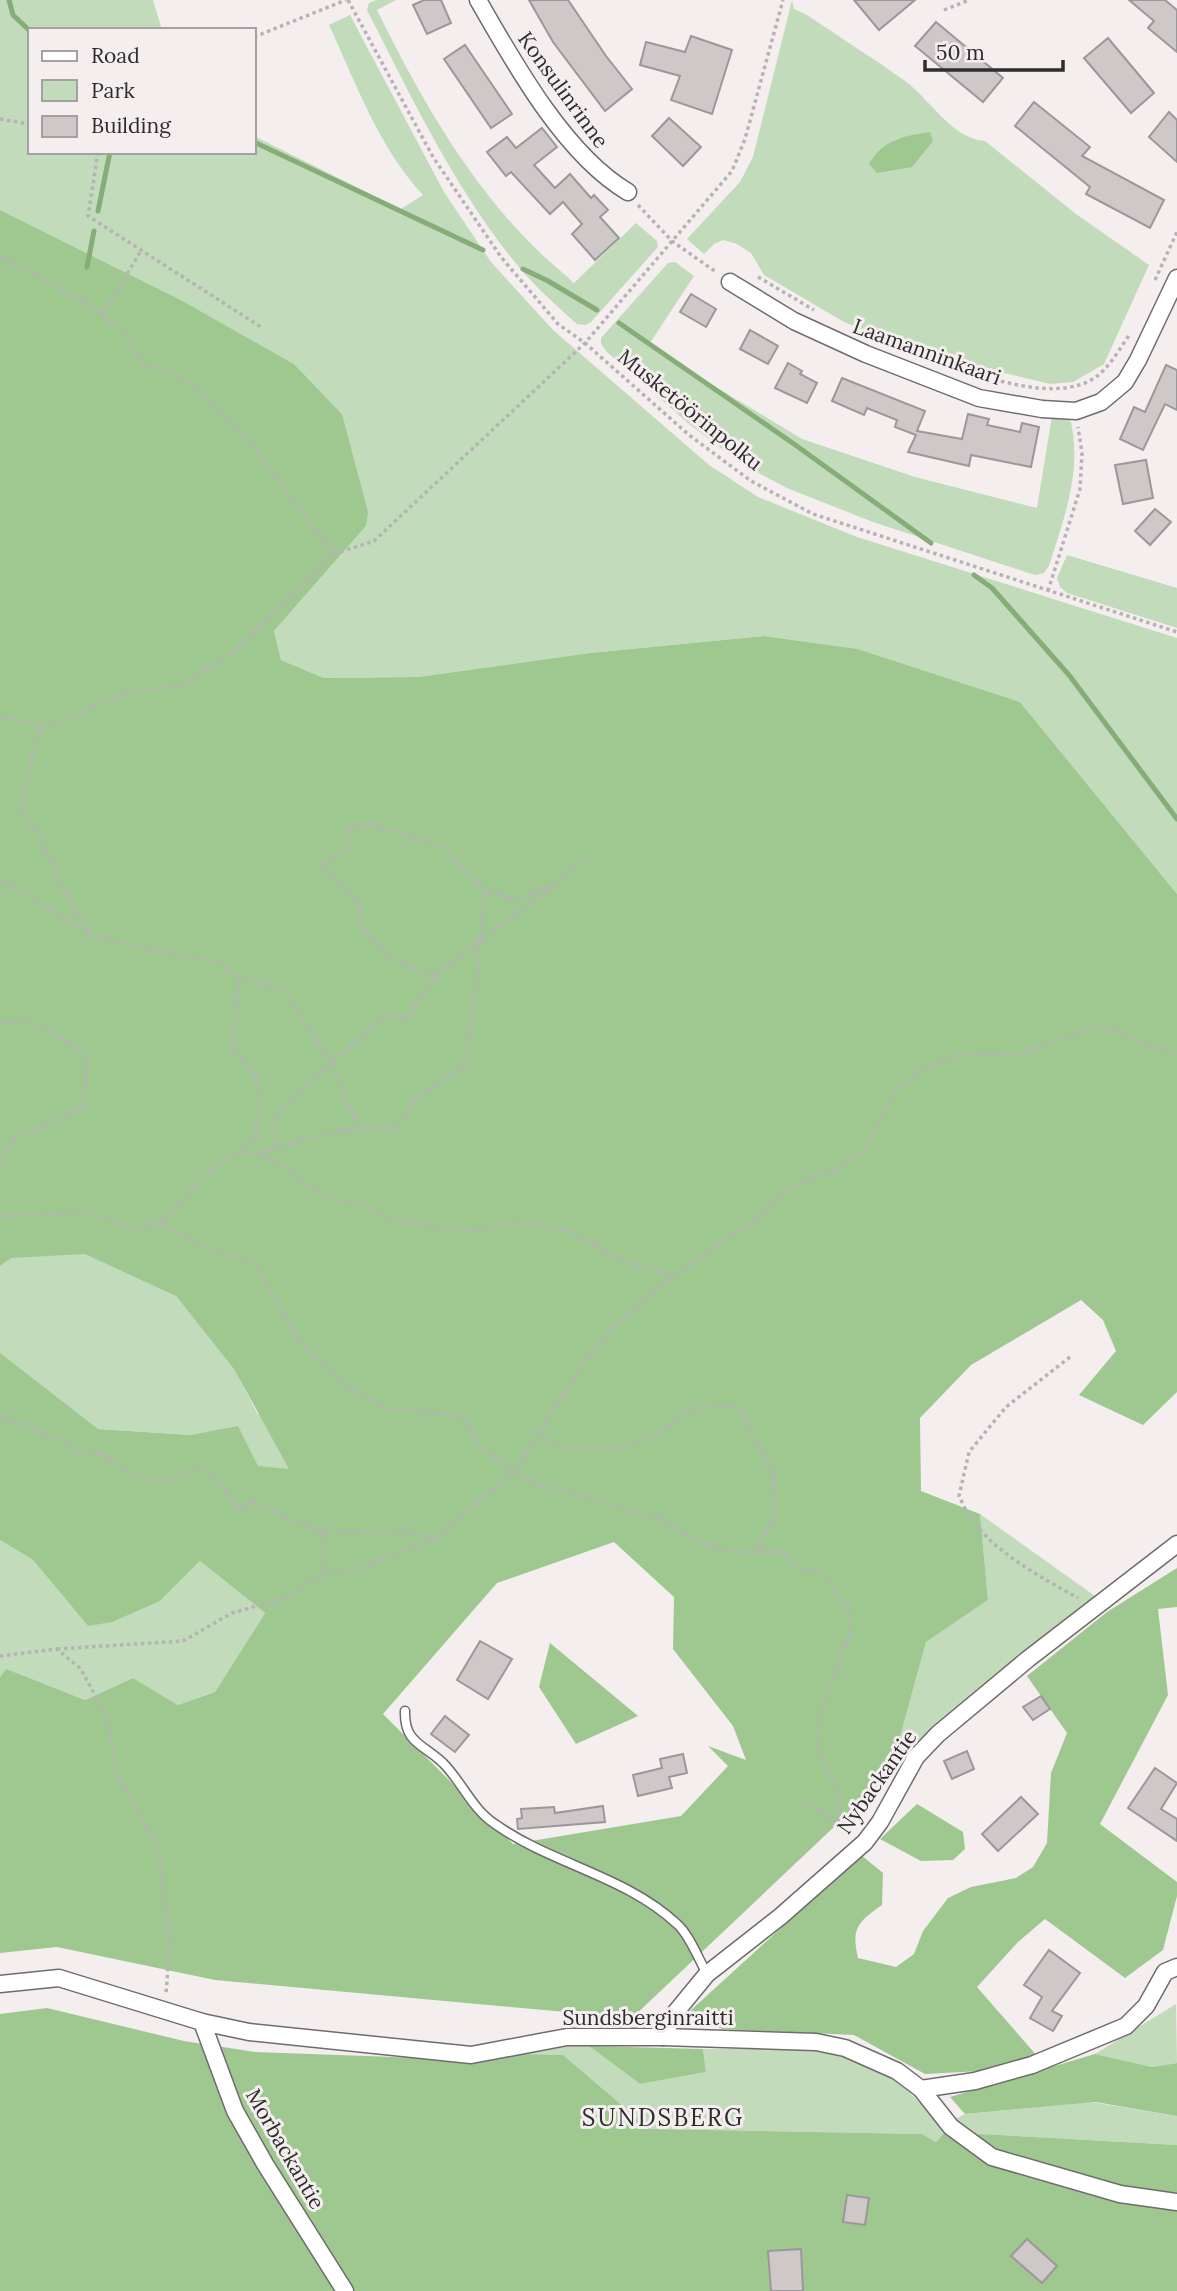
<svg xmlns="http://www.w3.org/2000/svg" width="1177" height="2291" viewBox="0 0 1177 2291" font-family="Lora,serif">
<rect width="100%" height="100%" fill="#f4eeef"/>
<g fill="#c2dbba">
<path d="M 0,0 L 153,0 L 162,30 L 30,30 L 30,152 L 254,152 L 254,136 L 401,209 L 423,195 C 379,148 356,83 329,25 L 350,15 L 444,192 L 491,262 L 553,330 L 709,465 L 758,497 L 857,537 L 1177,638 L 1177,894 L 1020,702 L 858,649 L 764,636 L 590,653 L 418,677 L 324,678 L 281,660 L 274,631 L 366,526 L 342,414 L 294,364 L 181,300 L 0,210 Z"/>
<path d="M 376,0 L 396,0 L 377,10 C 419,95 466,179 534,247 C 547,260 561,271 574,283 L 636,223 L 657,241 L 658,247 L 591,322 L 585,325 L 577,324 C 559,308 539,290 523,272 C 457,194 413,100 367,10 L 369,3 Z"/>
<path d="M 792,0 L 794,9 L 807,15 C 839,37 873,58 905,81 C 930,99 952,139 985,141 L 1076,214 L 1149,265 L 1104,364 L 1073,382 L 1050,384 L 917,352 L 844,322 L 764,275 L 751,253 L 737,244 L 723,240 L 714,244 L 704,254 L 687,239 L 740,182 L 753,157 Z"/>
<path d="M 675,262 L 694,276 L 648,346 L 802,439 L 915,477 L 1037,508 L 1052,416 L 1065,418 L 1071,422 C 1082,472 1064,518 1049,566 L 1044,573 L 1035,575 L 873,522 L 787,488 L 742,464 L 688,423 L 607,352 L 601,344 L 601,338 L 668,263 Z"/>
<path d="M 1067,555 L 1177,588 L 1177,628 L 1067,593 L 1060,587 L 1057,578 Z"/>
<path d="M 0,1231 L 87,1232 L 176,1296 L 234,1368 L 257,1413 L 376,1524 L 191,1435 L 98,1429 L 0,1386 Z"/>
<path d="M 980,1514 L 1095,1596 L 933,1728 L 890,1774 L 926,1642 L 988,1600 Z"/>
<path d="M 0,1540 L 33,1560 L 88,1626 L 160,1601 L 200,1561 L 265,1613 L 215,1692 L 178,1705 L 133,1678 L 85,1700 L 6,1670 L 0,1677 Z"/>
<path d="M 1176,2004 L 1177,2063 L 1152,2067 L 1095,2054 Z"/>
<path d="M 570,2043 L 589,2046 L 640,2084 L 706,2072 L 703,2049 L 774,2049 L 836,2052 L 897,2079 L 946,2131 L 936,2142 L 922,2134 L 650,2129 L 563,2055 L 522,2054 Z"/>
<path d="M 1091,2102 L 1177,2116 L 1177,2145 L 980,2134 L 970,2136 L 953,2120 L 965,2114 Z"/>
</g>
<g fill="#9fc891" fill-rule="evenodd">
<path d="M 930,132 L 933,141 L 912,167 L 877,173 L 869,164 C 882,140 904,136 930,132 Z"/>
<path d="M 0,210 L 181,300 L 294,364 L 342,414 L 368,512 L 366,526 L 274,631 L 281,660 L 324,678 L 418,677 L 590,653 L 764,636 L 858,649 L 1020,702 L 1177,894 L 1177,1392 L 1143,1425 L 1079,1395 L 1116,1351 L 1103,1320 L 1081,1300 L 971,1365 L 920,1418 L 921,1491 L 980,1514 L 988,1600 L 926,1642 L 890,1774 L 632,2018 L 215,1980 L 57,1947 L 0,1953 L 0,1677 L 6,1669 L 85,1700 L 133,1678 L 178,1705 L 215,1692 L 265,1613 L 200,1561 L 160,1601 L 112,1622 L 88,1626 L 33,1560 L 0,1540 L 0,1353 L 98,1429 L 191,1435 L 238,1426 L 258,1466 L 289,1469 L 234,1369 L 176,1296 L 85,1254 L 11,1258 L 0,1266 ZM 614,1542 L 674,1597 L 673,1649 L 733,1726 L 746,1760 L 708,1746 L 728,1766 L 681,1816 L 513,1844 L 383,1714 L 497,1583 Z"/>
<path d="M 1177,1568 L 1177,1607 L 1158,1609 L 1168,1695 L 1100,1824 L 1177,1882 L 1177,1896 L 1163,1950 L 1125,1978 L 1045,1919 L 1018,1942 L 977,1987 L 1038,2057 L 982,2071 L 925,2074 L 854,2035 L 722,2029 L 690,2011 L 861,1855 L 883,1873 L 882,1905 C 858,1922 851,1928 858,1958 L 896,1967 L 914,1954 L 923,1931 L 948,1898 L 971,1887 L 1016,1878 L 1033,1867 L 1047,1843 L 1051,1773 L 1067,1733 L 1027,1676 L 1107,1612 Z"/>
<path d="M 550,1643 L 638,1716 L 576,1744 L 539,1687 Z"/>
<path d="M 917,1804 L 963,1832 L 965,1849 L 953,1860 L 921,1861 L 880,1839 Z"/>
<path d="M 47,2008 L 184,2041 L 255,2052 L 477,2060 L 522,2054 L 563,2055 L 650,2129 L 922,2134 L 936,2142 L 946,2131 L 971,2136 L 980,2134 L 1177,2145 L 1177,2291 L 0,2291 L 0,2014 Z"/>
<path d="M 589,2046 L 703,2049 L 706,2072 L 640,2084 Z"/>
<path d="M 1095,2054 L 1152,2067 L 1177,2063 L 1177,2116 L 1095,2102 L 965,2114 L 950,2097 Z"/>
</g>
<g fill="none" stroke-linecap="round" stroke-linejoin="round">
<g stroke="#86ad78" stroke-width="5">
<path d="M 9,0 L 13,15 L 30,31"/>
<path d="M 254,142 L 483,250"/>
<path d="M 98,211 L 110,152"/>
<path d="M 87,267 L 94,231"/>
<path d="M 523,269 L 548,281 L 597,310"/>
<path d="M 619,323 L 794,444 L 931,543"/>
<path d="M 974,575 L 992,588 L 1069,675 L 1177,819"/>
</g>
</g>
<g fill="#cec8c9" stroke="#9c9798" stroke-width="2">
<path d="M 424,0 L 441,0 L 451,23 L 427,34 L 413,5 Z"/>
<path d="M 529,0 L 568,0 L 606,56 L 632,89 L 605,111 L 553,42 Z"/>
<path d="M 854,0 L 915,0 L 879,30 Z"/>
<path d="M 1129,0 L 1165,0 L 1177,10 L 1177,52 L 1148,28 L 1154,21 Z"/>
<path d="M 936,22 L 1003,78 L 983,102 L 915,46 Z"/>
<path d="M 691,36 L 732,50 L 712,114 L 671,100 L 680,76 L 640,65 L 646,42 L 685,52 Z"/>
<path d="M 1108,38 L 1154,93 L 1131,113 L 1084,58 Z"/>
<path d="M 465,45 L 512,114 L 491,128 L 444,59 Z"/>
<path d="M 1034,102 L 1090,147 L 1082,156 L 1164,200 L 1150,228 L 1086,194 L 1090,187 L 1015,126 Z"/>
<path d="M 1169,112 L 1177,120 L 1177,162 L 1149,137 Z"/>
<path d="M 669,118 L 701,147 L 683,166 L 652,136 Z"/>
<path d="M 542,128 L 557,147 L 534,165 L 555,188 L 570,174 L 591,198 L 594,195 L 608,210 L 600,217 L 619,238 L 595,260 L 572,234 L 582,224 L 563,202 L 550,214 L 511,172 L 506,176 L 487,152 L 507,137 L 516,148 Z"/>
<path d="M 691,294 L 716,309 L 706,327 L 680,312 Z"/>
<path d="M 750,330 L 778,346 L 768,364 L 740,349 Z"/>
<path d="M 788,363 L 802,371 L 800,374 L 817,383 L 807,403 L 775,388 Z"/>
<path d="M 1166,365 L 1177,370 L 1177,410 L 1165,404 L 1143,450 L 1120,439 L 1134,407 L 1145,412 Z"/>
<path d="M 842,378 L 925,411 L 917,431 L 962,439 L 968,414 L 989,419 L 987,425 L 1020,432 L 1022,423 L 1039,427 L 1031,467 L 971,455 L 969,466 L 908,452 L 916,435 L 895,427 L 897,420 L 867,408 L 864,415 L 832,401 Z"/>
<path d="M 1146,460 L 1153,498 L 1123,504 L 1115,465 Z"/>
<path d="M 1155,509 L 1171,522 L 1150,545 L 1135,531 Z"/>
<path d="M 480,1641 L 512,1659 L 488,1699 L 457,1680 Z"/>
<path d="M 1041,1696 L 1050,1709 L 1033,1720 L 1023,1707 Z"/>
<path d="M 445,1716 L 469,1735 L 455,1752 L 431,1734 Z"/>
<path d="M 967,1751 L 974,1769 L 952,1779 L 944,1761 Z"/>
<path d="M 683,1754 L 687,1773 L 669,1777 L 672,1788 L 638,1796 L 633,1775 L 662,1768 L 660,1759 Z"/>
<path d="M 1155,1768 L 1177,1783 L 1161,1809 L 1177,1819 L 1177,1841 L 1128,1808 Z"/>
<path d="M 1021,1797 L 1038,1814 L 998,1851 L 982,1834 Z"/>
<path d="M 603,1806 L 605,1822 L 518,1829 L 517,1819 L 522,1818 L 521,1809 L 554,1807 L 555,1813 Z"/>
<path d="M 1049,1950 L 1080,1973 L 1052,2011 L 1062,2016 L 1053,2031 L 1030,2018 L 1042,1997 L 1024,1985 Z"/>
<path d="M 847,2195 L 869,2198 L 865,2225 L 843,2222 Z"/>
<path d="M 1027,2239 L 1057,2266 L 1042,2283 L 1011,2256 Z"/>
<path d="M 801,2249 L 803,2291 L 771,2291 L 768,2251 Z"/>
</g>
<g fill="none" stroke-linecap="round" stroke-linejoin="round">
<g stroke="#706b6c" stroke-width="11">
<path id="lane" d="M 405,1711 C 404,1743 423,1744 443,1763 C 462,1782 472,1809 495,1824 C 551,1864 626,1876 677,1924 C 689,1934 699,1960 707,1974"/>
</g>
<g stroke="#706b6c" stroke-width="19">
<g id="street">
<path d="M 478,0 C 514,63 565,155 628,192"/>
<path d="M 730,282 L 794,321 L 866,354 L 979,398 L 1042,409 L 1076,411 L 1101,402 L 1125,382 L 1138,360 L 1177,278"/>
<path d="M 0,1984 L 59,1978 L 202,2022 L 249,2032 L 471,2055 L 567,2037 L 663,2037 L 816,2042 L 845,2048 L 897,2071 L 921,2089 L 951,2127 L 992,2157 L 1120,2194 L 1177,2202"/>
<path d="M 202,2022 L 235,2111 L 265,2164 L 345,2291"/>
<path d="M 663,2037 L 675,2013 L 707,1974 L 781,1916 L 865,1842 L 880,1822 L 916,1757 L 938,1734 L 1028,1659 L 1177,1544"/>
<path d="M 921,2089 L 975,2081 L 1032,2065 L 1126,2026 L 1146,2006 L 1165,1972 L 1177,1967"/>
</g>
</g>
<g stroke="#b7b3b4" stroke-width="3.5" stroke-dasharray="3.5 3.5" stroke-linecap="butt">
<path d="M 348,0 L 433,157 L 501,257 L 558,324 L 585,343 L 689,435 L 751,481 L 813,514 L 1177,632"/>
<path d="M 944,10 L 969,0"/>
<path d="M 254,37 L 346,0"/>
<path d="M 0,119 L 30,124"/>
<path d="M 98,152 L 88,216 L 261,327"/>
<path d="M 638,205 L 672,241 L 716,272"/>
<path d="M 0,256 L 82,300 L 119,328 L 144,364 L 153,368 L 166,368 L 208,399 L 248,440 L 334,554"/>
<path d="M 758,277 L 814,310"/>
<path d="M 1155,280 L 1177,232"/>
<path d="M 103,316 L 141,250"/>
<path d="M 947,366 C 989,377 1056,404 1096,377 C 1110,367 1120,348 1130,334"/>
<path d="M 1048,591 L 1080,489 L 1082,453 L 1078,427"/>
<path d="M 0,716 L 44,727 L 128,693 L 183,685 L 232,653 L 334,554 L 374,541 L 585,343 L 732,171 L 745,139 L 783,0"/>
<path d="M 44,727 L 36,738 L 21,812 L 41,837 L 63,890 L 90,935 L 154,951 L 220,962 L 239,979 L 283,989 L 331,1062 L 359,1128"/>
<path d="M 0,882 L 7,882 L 88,934"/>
<path d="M 436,975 L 393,960 L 361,926 L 359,903 L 322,864 L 347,852 L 349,831 L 366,823 L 443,847 L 486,890"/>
<path d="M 0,1023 L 23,1020 L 48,1030 L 87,1054 L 84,1108 L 11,1140 L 0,1167"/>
<path d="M 274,1148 L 277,1113 L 386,1014 L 406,1019 L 436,975 L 554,885"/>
<path d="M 239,1152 L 255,1136 L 261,1099 L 255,1074 L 232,1050 L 239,979"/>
<path d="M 261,1153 L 318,1135 L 359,1128 L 398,1127 L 415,1100 L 467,1063 L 486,890 L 515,900 L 559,882 L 584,858"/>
<path d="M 0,1216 L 87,1212 L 135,1229 L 161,1223 L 200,1244 L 256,1265 L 302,1346 L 346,1386 L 390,1409 L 450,1414 L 468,1422 L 475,1441 L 514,1473 L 531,1482 L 661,1519 L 700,1543 L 735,1552 L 783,1552 L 798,1571 L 818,1571 L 849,1607 L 850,1634 L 822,1709 L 817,1750 L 838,1791 L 839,1824"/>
<path d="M 161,1223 L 183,1200 L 205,1173 L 239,1152 L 259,1154 L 278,1163 L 325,1197 L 368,1207 L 385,1217 L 422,1225 L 473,1231 L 516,1222 L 570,1231 L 618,1259 L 673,1276"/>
<path d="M 1070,1357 L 1006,1407 L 969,1452 L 959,1496 C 963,1504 967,1513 972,1520 C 998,1555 1041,1577 1078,1598"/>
<path d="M 0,1417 L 33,1426 L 43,1434 L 65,1441 L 75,1451 L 102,1455 L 115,1461 L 128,1473 L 151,1479 L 170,1480 L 198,1466 L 222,1485 L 240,1509 L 253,1501 L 294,1521 L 322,1531 L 326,1546 L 322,1574"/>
<path d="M 538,1433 C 545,1438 553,1445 561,1447 C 574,1451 629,1448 641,1442 C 681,1425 687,1395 738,1408 L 773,1472 L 775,1513 L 758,1552"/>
<path d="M 322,1531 L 403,1531 L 434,1538"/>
<path d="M 57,1649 L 183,1641 L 232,1613 L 288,1597 L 322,1574 L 355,1570 L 435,1538 L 514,1473 L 579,1369 L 614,1326 L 673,1276 L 748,1225 L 791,1187 L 843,1166 L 863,1152 L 897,1089 L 919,1071 L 959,1054 L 1020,1054 L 1090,1029 L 1116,1030 L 1153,1047 L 1177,1054"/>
<path d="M 0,1656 L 57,1649 L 81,1669 L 105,1714 L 120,1780 L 159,1850 L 170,1941 L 166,1994"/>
<path d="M 805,1800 L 851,1833"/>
</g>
<use href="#lane" stroke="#fff" stroke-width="8"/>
<use href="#street" stroke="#fff" stroke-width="16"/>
</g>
<g text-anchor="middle" stroke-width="6" stroke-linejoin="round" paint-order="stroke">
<g font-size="21" fill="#2e2c2d" stroke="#f4eeef">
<text transform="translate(563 90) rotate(54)" y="7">Konsulinrinne</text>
<text transform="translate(927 352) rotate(20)" y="7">Laamanninkaari</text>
<text transform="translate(690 410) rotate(39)" y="7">Musketöörinpolku</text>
<text transform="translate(877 1782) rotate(-55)" y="7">Nybackantie</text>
<text x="648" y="2025">Sundsberginraitti</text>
<text transform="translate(285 2149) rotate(60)" y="7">Morbackantie</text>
</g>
<g font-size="24" letter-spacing="2" fill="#2e2c2d" stroke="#f4eeef">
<text x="663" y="2126">SUNDSBERG</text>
</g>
</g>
<rect x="28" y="28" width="228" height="126" fill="#f4eeef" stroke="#a5a0a1" stroke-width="2"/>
<rect x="42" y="51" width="35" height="10" fill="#ffffff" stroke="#a5a0a1" stroke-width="2"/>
<text x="91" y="63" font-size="21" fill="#2e2c2d">Road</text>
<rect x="42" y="80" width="35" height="21" fill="#c2dbba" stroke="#a5a0a1" stroke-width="2"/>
<text x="91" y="98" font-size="21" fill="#2e2c2d">Park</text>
<rect x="42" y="116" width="35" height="21" fill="#cec8c9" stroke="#a5a0a1" stroke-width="2"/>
<text x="91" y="133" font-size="21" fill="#2e2c2d">Building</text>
<path d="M925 60v10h138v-10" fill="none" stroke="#2e2c2d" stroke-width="3.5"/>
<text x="936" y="60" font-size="21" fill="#2e2c2d" stroke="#f4eeef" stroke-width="5" paint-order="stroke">50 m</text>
</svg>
